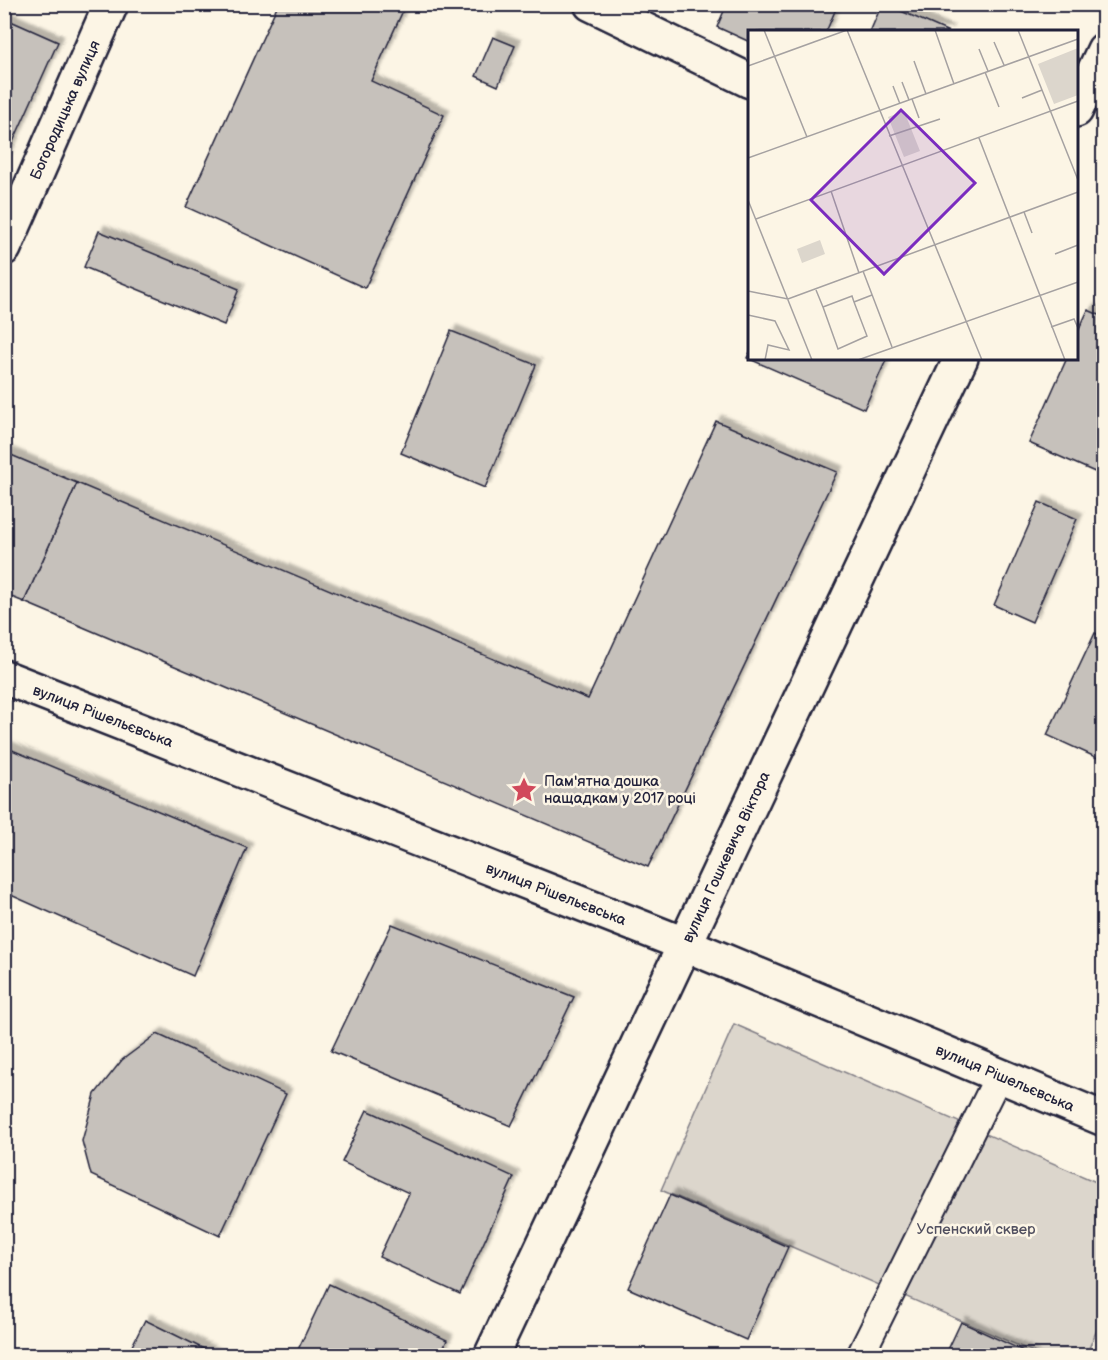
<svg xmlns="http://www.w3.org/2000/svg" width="1108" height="1360" viewBox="0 0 1108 1360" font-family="'Balsamiq Sans',sans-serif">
<defs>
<filter id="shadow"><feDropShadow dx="5.5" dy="-5.5" stdDeviation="1.5" flood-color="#0004"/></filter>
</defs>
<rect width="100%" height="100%" fill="#fcf5e5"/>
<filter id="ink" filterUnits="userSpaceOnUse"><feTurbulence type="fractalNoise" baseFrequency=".0167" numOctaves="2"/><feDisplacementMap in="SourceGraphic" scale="12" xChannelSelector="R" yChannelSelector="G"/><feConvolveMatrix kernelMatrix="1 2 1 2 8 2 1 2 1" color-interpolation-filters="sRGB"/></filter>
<g filter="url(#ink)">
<path fill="#dcd6cc" stroke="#7f7c84" stroke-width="1.5" d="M 734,1024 L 1103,1185 L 1103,1316 L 1086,1355 L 1040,1355 L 661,1190 Z"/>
<g fill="#c6c1bb" stroke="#22223b" stroke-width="1.5" filter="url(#shadow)">
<path d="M 278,4 L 406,4 L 371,81 L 444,115 L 365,288 L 186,207 Z"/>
<path d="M 727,4 L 838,4 L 826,32 L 750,32 L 750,42 L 717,27 Z"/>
<path d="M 882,4 L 885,4 L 949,32 L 870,32 Z"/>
<path d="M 4,18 L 58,42 L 4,162 Z"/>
<path d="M 493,37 L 515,46 L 498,86 L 476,76 Z"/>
<path d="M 99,231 L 239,289 L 224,325 L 84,267 Z"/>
<path d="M 1088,310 L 1104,317 L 1104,476 L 1029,443 L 1067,358 L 1076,358 L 1076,336 Z"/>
<path d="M 451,331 L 536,365 L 485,488 L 401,453 Z"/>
<path d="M 750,352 L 750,358 L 887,358 L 864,409 L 747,358 Z"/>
<path d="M 716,421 L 837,472 L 648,867 L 24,602 L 77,483 L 588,699 Z"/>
<path d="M 4,452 L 77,483 L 24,602 L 4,594 Z"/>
<path d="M 1039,502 L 1077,519 L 1032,622 L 994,605 Z"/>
<path d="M 1095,633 L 1104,637 L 1104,761 L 1047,735 Z"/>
<path d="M 5,747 L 247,848 L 193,976 L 4,892 Z"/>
<path d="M 392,924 L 574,997 L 511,1126 L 331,1051 Z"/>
<path d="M 157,1034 L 286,1094 L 220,1236 L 91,1175 L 82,1141 L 95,1094 L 122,1060 Z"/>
<path d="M 367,1110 L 514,1177 L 460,1294 L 379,1257 L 409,1193 L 342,1162 Z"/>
<path d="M 670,1195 L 788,1247 L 746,1340 L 628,1288 Z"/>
<path d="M 329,1284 L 447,1340 L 440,1356 L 295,1356 Z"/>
<path d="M 145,1320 L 218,1356 L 127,1356 Z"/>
<path d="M 961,1322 L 1034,1356 L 945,1356 Z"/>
</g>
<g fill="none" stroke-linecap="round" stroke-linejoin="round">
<g stroke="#22223b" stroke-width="30">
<path id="lane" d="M 860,1356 L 999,1075"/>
</g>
<g stroke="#22223b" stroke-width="38">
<g id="street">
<path d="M 591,4 L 750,81"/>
<path d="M 1076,110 L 1104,50"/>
<path d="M 4,677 L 684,944 L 1104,1119"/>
<path d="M 491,1356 L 961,358"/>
</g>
</g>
<g stroke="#22223b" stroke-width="38">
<path id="secondary" d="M 4,248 L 111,4"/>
</g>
<use href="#lane" stroke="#fcf5e5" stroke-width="26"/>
<use href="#street" stroke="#fcf5e5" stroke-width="33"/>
<use href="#secondary" stroke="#fcf5e5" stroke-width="33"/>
</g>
</g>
<defs>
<g id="sight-bare" transform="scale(2.07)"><path d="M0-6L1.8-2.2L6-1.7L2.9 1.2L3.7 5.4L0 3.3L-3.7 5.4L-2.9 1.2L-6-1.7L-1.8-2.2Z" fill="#d1495b" stroke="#fcf5e5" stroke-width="2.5" paint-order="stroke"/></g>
</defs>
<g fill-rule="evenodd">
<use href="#sight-bare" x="524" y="790"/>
</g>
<g text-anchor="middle" stroke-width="5" stroke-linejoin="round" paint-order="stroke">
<g font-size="15" fill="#22223b" stroke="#fcf5e5">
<text transform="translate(65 110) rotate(-66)" y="5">Богородицька вулиця</text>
<text transform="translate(103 716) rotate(21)" y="5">вулиця Рішельєвська</text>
<text transform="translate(726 857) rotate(-65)" y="5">вулиця Гошкевича Віктора</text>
<text transform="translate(556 894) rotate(21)" y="5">вулиця Рішельєвська</text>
<text transform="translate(1005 1078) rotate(23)" y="5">вулиця Рішельєвська</text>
</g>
<g font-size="15" fill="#22223b" stroke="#fcf5e5" text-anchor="start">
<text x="544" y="786">Пам'ятна дошка<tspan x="544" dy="17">нащадкам у 2017 році</tspan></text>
</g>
<g font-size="15" fill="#504f5f" stroke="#fcf5e5">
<text x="976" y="1234">Успенский сквер</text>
</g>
</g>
<g transform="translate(748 30)">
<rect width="330" height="330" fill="#fcf5e5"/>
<path d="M 330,18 L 330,65 L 306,74 L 290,34 ZM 156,81 L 172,121 L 156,127 L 140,87 ZM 72,210 L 77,224 L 54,233 L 49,219 Z" fill="#dcd6cc"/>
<path fill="none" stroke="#a5a1a1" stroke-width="1.5" d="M 16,0 L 59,107M 99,0 L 234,330M 187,0 L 206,54M 270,0 L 330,150M 246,12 L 256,35M 231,19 L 240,41M 166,31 L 178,64M 0,36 L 99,0M 237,42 L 251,77M 154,52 L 161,70M 145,56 L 152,74M 274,68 L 294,60M 164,69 L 171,88M 141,106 L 192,89M 231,108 L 317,330M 0,128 L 330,9M 83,161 L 111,243M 0,170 L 64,330M 276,182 L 284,203M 8,189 L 330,71M 307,224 L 330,215M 115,241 L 144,317M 68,260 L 75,277 L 104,266 L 106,272M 0,261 L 40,269 L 48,266 L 330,162M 75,277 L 90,319 L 119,306 L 106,272 L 124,265M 0,285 L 27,291 L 41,320 L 20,315 L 17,330M 303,297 L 326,289 L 330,298M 110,330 L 330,252"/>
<path fill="#7b2cbf" fill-opacity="0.15" stroke="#7b2cbf" stroke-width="3" d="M 153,80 L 227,153 L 136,244 L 63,170 Z"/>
<rect width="330" height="330" fill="none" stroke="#22223b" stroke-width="3"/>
</g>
<rect width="1108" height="1360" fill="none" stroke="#fcf5e5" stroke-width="24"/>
<rect x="12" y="12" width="1084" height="1336" fill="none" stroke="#22223b" stroke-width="2" filter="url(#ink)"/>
</svg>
